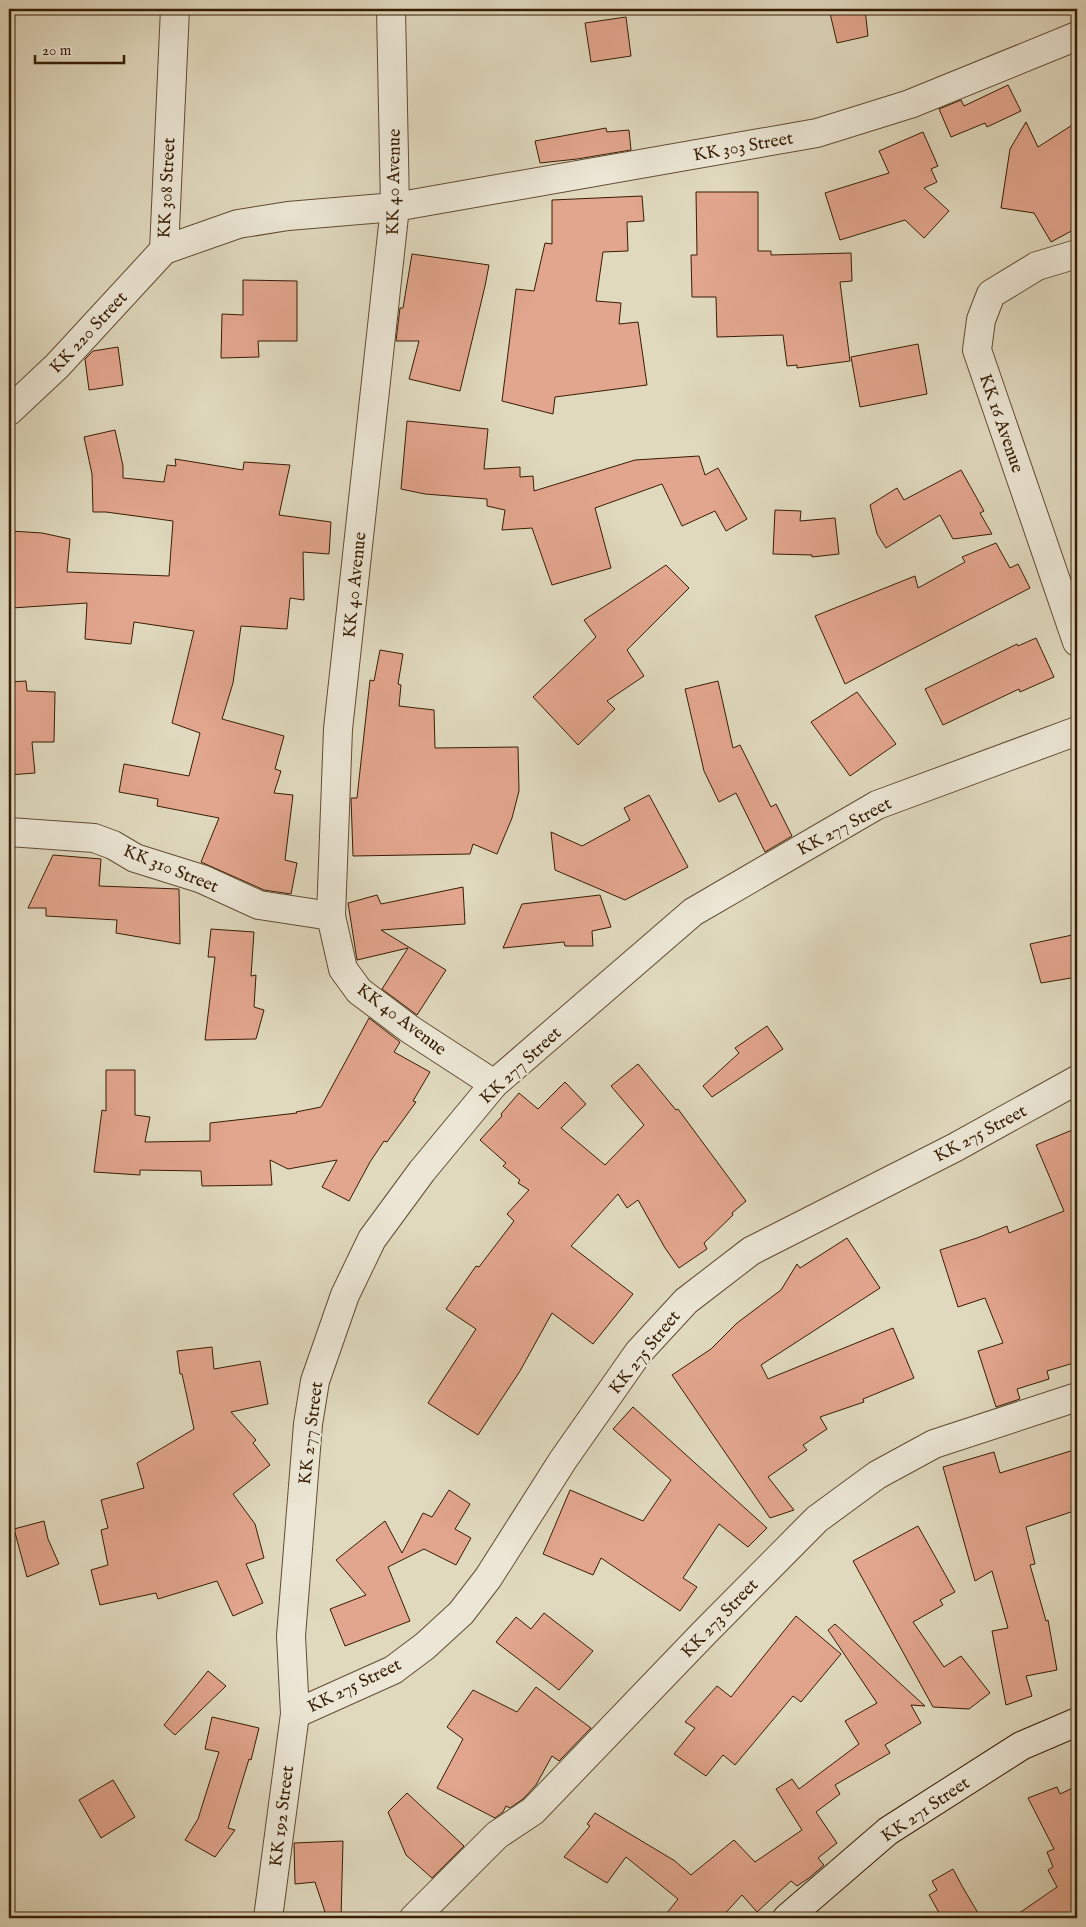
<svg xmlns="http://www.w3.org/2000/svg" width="1086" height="1927" viewBox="0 0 1086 1927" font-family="'IM FELL English',serif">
<rect width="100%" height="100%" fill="#e0d9be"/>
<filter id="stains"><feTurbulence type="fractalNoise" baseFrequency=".004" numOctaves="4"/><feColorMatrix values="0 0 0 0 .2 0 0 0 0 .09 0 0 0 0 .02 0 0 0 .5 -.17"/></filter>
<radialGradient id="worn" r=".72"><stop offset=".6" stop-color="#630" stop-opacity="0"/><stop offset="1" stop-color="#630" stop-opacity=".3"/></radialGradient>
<g fill="#e2a58d" stroke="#381d03">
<path d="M 829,9 L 865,9 L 868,36 L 837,43 Z"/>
<path d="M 626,17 L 631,56 L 591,62 L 585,23 Z"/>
<path d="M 1008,85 L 1021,111 L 987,127 L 985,123 L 951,137 L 939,109 L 961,100 L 964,106 Z"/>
<path d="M 1026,122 L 1038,147 L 1077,122 L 1077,228 L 1051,242 L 1034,213 L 1001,208 L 1010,149 Z"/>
<path d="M 606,128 L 607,132 L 629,130 L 631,150 L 577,159 L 540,163 L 535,141 Z"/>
<path d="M 923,132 L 938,166 L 931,169 L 937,182 L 924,188 L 949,211 L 924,238 L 905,220 L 840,240 L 825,193 L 889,173 L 879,151 Z"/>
<path d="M 696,192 L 758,192 L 758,251 L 771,251 L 771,255 L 851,253 L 852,281 L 840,282 L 850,361 L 797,368 L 797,365 L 787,366 L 783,335 L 717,337 L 716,297 L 692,297 L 691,255 L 697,255 Z"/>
<path d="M 642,196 L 644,221 L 627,222 L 628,251 L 603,252 L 596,301 L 621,303 L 619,324 L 638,322 L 647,385 L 555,397 L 553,414 L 502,401 L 516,289 L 534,291 L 545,243 L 552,244 L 552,200 Z"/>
<path d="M 412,254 L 489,265 L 485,286 L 460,391 L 409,379 L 419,341 L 396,341 L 400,308 L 403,308 Z"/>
<path d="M 243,280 L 297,281 L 297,341 L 258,341 L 259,357 L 221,358 L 222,314 L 243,315 Z"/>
<path d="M 918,344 L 927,394 L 860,407 L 851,357 Z"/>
<path d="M 118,347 L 123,385 L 89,390 L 85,359 L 93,351 Z"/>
<path d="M 407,421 L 488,429 L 484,469 L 520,467 L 520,477 L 533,476 L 534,491 L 635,460 L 699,456 L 705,475 L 718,468 L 747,519 L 726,531 L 715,511 L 682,526 L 662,484 L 595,508 L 611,568 L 552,585 L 532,528 L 502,530 L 505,510 L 487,506 L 487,499 L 425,494 L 401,489 Z"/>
<path d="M 115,430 L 123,466 L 123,478 L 164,482 L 167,465 L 176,466 L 175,459 L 243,470 L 244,462 L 290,465 L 279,515 L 331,522 L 329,554 L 303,552 L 304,600 L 290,598 L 287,629 L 241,626 L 233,683 L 222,719 L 284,736 L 275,769 L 281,771 L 274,793 L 293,795 L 285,860 L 297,863 L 291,894 L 264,890 L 201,862 L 219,818 L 157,806 L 158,799 L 119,792 L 124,764 L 189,776 L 200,733 L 172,723 L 194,631 L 134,622 L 131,644 L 85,639 L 87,603 L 12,608 L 11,531 L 42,533 L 70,539 L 67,572 L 169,576 L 173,521 L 106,512 L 93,512 L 92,474 L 84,437 Z"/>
<path d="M 961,470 L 984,511 L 980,513 L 992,534 L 953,539 L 940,515 L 886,548 L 877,534 L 870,505 L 897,488 L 904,500 Z"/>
<path d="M 775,510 L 801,511 L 800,521 L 835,518 L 839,554 L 812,557 L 812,555 L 773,554 Z"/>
<path d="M 996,543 L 1010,568 L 1018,564 L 1030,588 L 845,684 L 815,616 L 915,576 L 918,588 L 965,562 L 962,557 Z"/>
<path d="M 666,565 L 689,588 L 627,650 L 644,676 L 607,701 L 615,709 L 578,745 L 533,697 L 596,637 L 584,620 Z"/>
<path d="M 1036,638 L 1054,677 L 1020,692 L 1019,689 L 943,725 L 925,689 L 1017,644 L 1018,646 Z"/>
<path d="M 380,650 L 403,654 L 398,684 L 401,685 L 399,706 L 434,710 L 435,748 L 518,747 L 519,791 L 512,818 L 497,854 L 473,844 L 470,854 L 353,856 L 351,798 L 357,798 L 370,680 L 374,681 Z"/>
<path d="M 26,681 L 27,691 L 55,692 L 54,742 L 32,742 L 35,773 L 9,775 L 9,682 Z"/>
<path d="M 718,681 L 733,748 L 740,745 L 771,807 L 776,804 L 792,836 L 765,852 L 736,793 L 719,802 L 704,771 L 685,689 Z"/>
<path d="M 857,692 L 896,744 L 850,776 L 811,722 Z"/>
<path d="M 649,795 L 688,867 L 625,900 L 555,870 L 551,832 L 582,846 L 630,820 L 624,808 Z"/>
<path d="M 53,855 L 101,859 L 99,886 L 179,889 L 180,944 L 116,933 L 117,920 L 46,916 L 46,908 L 28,908 Z"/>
<path d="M 463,887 L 465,924 L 381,930 L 446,970 L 417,1015 L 382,989 L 408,948 L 357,960 L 348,903 L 377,895 L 381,904 Z"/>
<path d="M 600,895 L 611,927 L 592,931 L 593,946 L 565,946 L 564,942 L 503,948 L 522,904 Z"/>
<path d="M 211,929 L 254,932 L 251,976 L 256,975 L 254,1007 L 264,1010 L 256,1039 L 205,1040 L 215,957 L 208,957 Z"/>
<path d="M 1077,934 L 1077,977 L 1041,983 L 1030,944 Z"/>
<path d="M 369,1018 L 400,1042 L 394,1052 L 430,1072 L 413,1101 L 416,1102 L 387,1142 L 384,1141 L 370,1162 L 349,1201 L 322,1187 L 337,1160 L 288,1169 L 270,1160 L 272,1185 L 202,1186 L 201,1171 L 140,1170 L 140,1175 L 94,1172 L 102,1110 L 106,1111 L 106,1070 L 135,1070 L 135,1115 L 150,1117 L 145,1142 L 210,1141 L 210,1123 L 297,1113 L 296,1112 L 321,1107 Z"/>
<path d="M 767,1026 L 783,1049 L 712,1097 L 703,1086 L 739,1053 L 735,1048 Z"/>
<path d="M 638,1064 L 676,1110 L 678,1109 L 746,1201 L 732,1213 L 733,1215 L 704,1243 L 707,1249 L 679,1268 L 665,1248 L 638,1200 L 627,1208 L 618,1194 L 571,1246 L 633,1294 L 593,1344 L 552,1313 L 520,1371 L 478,1435 L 428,1403 L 476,1329 L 446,1309 L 476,1266 L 479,1267 L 514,1221 L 507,1214 L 529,1190 L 518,1183 L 520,1180 L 503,1166 L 506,1163 L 480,1140 L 502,1116 L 501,1114 L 519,1093 L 538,1109 L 565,1082 L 586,1104 L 561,1128 L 605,1165 L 644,1125 L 611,1086 Z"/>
<path d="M 1077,1128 L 1077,1362 L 1047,1371 L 1049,1379 L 1017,1389 L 1020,1399 L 996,1407 L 978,1351 L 1003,1343 L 985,1298 L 958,1307 L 940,1250 L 977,1238 L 1007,1226 L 1009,1233 L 1064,1211 L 1036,1145 Z"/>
<path d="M 847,1238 L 880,1288 L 761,1365 L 768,1379 L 893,1328 L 914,1378 L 863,1399 L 864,1402 L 820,1417 L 827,1429 L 803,1445 L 807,1450 L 768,1477 L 794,1510 L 770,1518 L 672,1375 L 711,1349 L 737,1323 L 781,1290 L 797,1264 L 800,1268 Z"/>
<path d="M 212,1347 L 214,1369 L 260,1361 L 268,1404 L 231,1412 L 256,1440 L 253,1443 L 270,1465 L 233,1494 L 255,1524 L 264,1558 L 246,1564 L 263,1603 L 233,1616 L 217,1581 L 158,1599 L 156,1593 L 100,1605 L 91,1570 L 108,1565 L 101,1530 L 108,1528 L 101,1500 L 144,1488 L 137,1463 L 194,1429 L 182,1374 L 180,1374 L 177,1351 Z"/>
<path d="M 633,1407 L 767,1528 L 748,1547 L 719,1524 L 683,1578 L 697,1587 L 680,1611 L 601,1558 L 593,1575 L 543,1554 L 570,1490 L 643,1521 L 671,1480 L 613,1429 Z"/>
<path d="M 1077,1449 L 1077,1510 L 1026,1527 L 1035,1564 L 1030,1565 L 1046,1621 L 1048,1620 L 1057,1670 L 1026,1676 L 1032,1696 L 1006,1705 L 992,1631 L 1008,1628 L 992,1571 L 975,1581 L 943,1467 L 994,1452 L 1000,1473 Z"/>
<path d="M 449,1490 L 470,1504 L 455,1529 L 471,1538 L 456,1565 L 424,1549 L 388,1567 L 410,1621 L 345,1646 L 330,1609 L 366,1595 L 336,1560 L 385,1521 L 402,1553 L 423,1513 L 432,1517 Z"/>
<path d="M 44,1521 L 48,1539 L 59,1564 L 27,1577 L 14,1529 Z"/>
<path d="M 918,1526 L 955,1592 L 940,1600 L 943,1605 L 913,1622 L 944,1667 L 961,1656 L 990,1693 L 969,1709 L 933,1707 L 853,1561 Z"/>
<path d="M 544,1613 L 593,1651 L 559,1690 L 496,1642 L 516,1617 L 531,1629 Z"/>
<path d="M 796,1616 L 841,1654 L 801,1702 L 793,1696 L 735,1765 L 723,1755 L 706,1776 L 674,1754 L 695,1728 L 685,1722 L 717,1686 L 731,1697 Z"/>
<path d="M 835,1624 L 925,1706 L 911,1705 L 921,1723 L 885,1745 L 890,1753 L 835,1785 L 840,1794 L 816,1812 L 837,1843 L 818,1858 L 824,1865 L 809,1878 L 797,1886 L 791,1881 L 757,1912 L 742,1895 L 721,1918 L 663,1918 L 678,1899 L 626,1857 L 607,1883 L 564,1857 L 590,1826 L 587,1824 L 595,1813 L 675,1861 L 691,1875 L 734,1840 L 755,1862 L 802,1830 L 776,1789 L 792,1779 L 799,1789 L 859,1744 L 845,1721 L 877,1703 L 828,1630 Z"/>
<path d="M 208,1671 L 226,1686 L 175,1735 L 164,1725 Z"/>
<path d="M 536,1687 L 591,1728 L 559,1761 L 552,1756 L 536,1785 L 523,1799 L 510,1808 L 506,1806 L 503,1812 L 495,1818 L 437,1788 L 463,1739 L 447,1727 L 473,1690 L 517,1712 Z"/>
<path d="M 212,1717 L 259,1728 L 251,1760 L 249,1759 L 228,1828 L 235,1830 L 215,1857 L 185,1840 L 198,1819 L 219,1752 L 205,1749 Z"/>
<path d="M 113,1780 L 135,1817 L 101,1838 L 79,1800 Z"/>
<path d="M 1077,1786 L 1077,1918 L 1012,1918 L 1057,1887 L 1048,1870 L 1053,1867 L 1047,1852 L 1054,1849 L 1028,1798 L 1057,1787 L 1060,1794 Z"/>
<path d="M 407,1793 L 464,1846 L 432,1878 L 406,1855 L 388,1812 Z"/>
<path d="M 343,1841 L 341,1918 L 327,1918 L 315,1882 L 295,1884 L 294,1843 Z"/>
<path d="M 953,1869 L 962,1886 L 981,1918 L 942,1918 L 929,1895 L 937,1890 L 932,1881 Z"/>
</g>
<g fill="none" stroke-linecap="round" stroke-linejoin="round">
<g stroke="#624c32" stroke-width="30">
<g id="street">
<path d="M 175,9 L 164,250 L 238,224 L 288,216 L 395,207 L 817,133 L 910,104 L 1077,36"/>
<path d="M 391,9 L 395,207 L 338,729 L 331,916 L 343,969 L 359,991 L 411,1030 L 494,1084"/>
<path d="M 1077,254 L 1037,266 L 991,294 L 981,320 L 977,350 L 1077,642"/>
<path d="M 9,411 L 57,366 L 164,250"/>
<path d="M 9,832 L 94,838 L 113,845 L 135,858 L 202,879 L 259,905 L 331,916"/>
<path d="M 295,1714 L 393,1670 L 425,1646 L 461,1613 L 488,1578 L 563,1460 L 638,1353 L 686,1301 L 751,1251 L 954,1148 L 1077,1080"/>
<path d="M 268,1918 L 295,1714 L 291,1636 L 308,1424 L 315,1381 L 345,1295 L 372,1239 L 422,1171 L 494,1084 L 693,912 L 877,805 L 1077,731"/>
<path d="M 414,1918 L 497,1835 L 533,1811 L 704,1633 L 817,1519 L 877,1475 L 934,1444 L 1077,1397"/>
</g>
</g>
<g stroke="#381d03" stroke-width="30">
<path id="secondary" d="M 787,1918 L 888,1831 L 1021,1746 L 1077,1722"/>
</g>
<use href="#street" stroke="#ebe6d5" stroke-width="28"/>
<use href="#secondary" stroke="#ebe6d5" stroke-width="28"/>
</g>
<g text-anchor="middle" stroke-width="4" stroke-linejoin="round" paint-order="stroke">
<g font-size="18" fill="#381d03" stroke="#ebe6d5">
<text transform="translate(743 146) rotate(-10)" y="6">KK 303 Street</text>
<text transform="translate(393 182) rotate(-89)" y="6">KK 40 Avenue</text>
<text transform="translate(166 188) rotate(-87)" y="6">KK 308 Street</text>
<text transform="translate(88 332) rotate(-47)" y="6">KK 220 Street</text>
<text transform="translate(1002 423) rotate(71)" y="6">KK 16 Avenue</text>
<text transform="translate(354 585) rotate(-84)" y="6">KK 40 Avenue</text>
<text transform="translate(844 826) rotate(-28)" y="6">KK 277 Street</text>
<text transform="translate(171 868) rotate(22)" y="6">KK 310 Street</text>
<text transform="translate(402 1019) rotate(37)" y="6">KK 40 Avenue</text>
<text transform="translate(520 1065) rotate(-43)" y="6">KK 277 Street</text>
<text transform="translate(980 1133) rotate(-28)" y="6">KK 275 Street</text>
<text transform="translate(644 1352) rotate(-51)" y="6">KK 275 Street</text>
<text transform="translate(310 1433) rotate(-83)" y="6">KK 277 Street</text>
<text transform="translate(719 1618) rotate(-46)" y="6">KK 273 Street</text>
<text transform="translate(354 1685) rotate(-26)" y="6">KK 275 Street</text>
<text transform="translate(925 1809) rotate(-34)" y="6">KK 271 Street</text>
<text transform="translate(281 1816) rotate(-83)" y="6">KK 192 Street</text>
</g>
</g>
<rect width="1086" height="1927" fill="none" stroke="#e0d9be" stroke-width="30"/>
<rect x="10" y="10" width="1066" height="1907" fill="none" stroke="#381d03" stroke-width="2.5"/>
<rect x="15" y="15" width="1056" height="1897" fill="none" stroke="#381d03"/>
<path d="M35 55v8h89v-8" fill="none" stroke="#381d03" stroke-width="2.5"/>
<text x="42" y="55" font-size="15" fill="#381d03" stroke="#ebe6d5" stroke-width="4" paint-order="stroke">20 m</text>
<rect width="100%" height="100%" filter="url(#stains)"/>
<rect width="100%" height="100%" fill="url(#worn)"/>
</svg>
